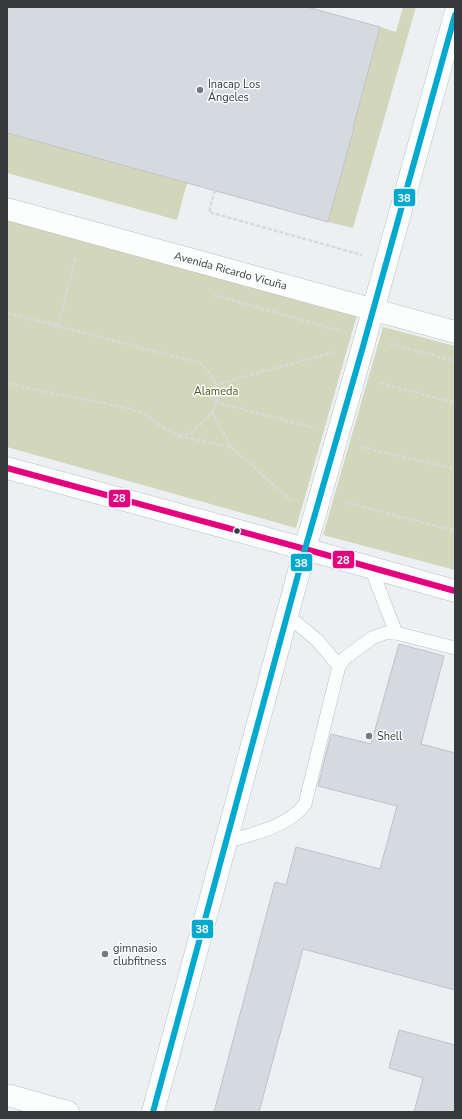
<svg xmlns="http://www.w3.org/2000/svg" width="462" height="1119" viewBox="0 0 462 1119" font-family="'Nunito Sans',sans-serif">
<rect width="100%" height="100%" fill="#edf0f3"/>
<g fill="#d2d7bb">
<path d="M 403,7 L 416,7 L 353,228 L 328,222 L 354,129 L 293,112 L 363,88 L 380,27 L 396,32 Z"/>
<path d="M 7,133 L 187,183 L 177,220 L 7,173 Z"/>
<path d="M 7,219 L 357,315 L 296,528 L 7,447 Z"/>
<path d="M 383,327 L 455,346 L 455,570 L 323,535 Z"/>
</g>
<g fill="#d4dae0" stroke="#c0c3c5">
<path d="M 7,7 L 307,7 L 380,27 L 353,128 L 354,128 L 328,222 L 7,133 Z"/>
<path d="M 399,644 L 444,656 L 421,744 L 455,753 L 455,990 L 303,949 L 259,1112 L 214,1112 L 275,882 L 286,885 L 296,847 L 380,869 L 397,806 L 318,786 L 331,734 L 371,744 Z"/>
<path d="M 399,1030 L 455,1045 L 455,1112 L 414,1112 L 423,1078 L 389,1068 Z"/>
</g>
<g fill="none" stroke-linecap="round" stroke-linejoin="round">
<g stroke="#bdbfc1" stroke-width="14">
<g id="service">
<path d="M 371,568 L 396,633"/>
<path d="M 287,615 L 317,640 L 339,666"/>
<path d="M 226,842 C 251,834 289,827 305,804 L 339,666 L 345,658 L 372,638 L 385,633 L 396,633 L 455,648"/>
</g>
</g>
<g stroke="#bdbfc1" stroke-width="23">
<g id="minor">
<path d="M 7,1095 L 68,1112"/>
<path d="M 153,1112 L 305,549 L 362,350 L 455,15"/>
</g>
</g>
<g stroke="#bdbfc1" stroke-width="23">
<g id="primary">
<path id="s1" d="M 7,209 L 455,332"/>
<path d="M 7,468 L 305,549 L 455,591"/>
</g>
</g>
<g stroke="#d8d9da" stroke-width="2.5" stroke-dasharray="4 2" stroke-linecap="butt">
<path d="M 215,190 L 209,212 L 362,255"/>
<path d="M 214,295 L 340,331"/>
<path d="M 7,313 L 201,363 L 214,379 L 217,396 L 215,408 L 207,418 L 193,432 L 179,436 L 162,427 L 144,413 L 114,405 L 25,388 L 7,382"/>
<path d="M 58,326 L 76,256"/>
<path d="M 390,344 L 455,361"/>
<path d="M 380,383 L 455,403"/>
<path d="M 215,385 L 334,352"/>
<path d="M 215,402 L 314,428"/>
<path d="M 179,436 L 231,447 L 212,412"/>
<path d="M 231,447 L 292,501"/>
<path d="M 361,447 L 455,469"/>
<path d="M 345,502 L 455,531"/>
</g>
<use href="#service" stroke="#fcfdfd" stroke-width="13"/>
<use href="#minor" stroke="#fcfdfd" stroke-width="22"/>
<use href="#primary" stroke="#fcfdfd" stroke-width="22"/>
<g stroke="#fcfdfe" stroke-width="9">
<path id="bus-1" d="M 7,468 L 305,549 L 455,591"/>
</g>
<g stroke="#fcfdfe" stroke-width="9">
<path id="bus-2" d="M 153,1112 L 305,549 L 362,350 L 455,15"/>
</g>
<use href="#bus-1" stroke="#e5007d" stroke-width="6"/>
<use href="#bus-2" stroke="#00a9ce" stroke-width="6"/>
</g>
<g fill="#777a7c" stroke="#fcfdfe" stroke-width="1.5">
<circle cx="200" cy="90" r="4"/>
<circle cx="369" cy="736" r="4"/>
<circle cx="105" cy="954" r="4"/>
</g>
<circle fill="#373a3c" stroke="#fcfdfe" stroke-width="1.5" cx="237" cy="531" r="3.5"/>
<g text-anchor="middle" stroke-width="3" stroke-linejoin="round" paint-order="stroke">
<g font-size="11" fill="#373a3c" stroke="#fcfdfe" text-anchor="start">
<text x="208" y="88">Inacap Los<tspan x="208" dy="13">Ángeles</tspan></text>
<text x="377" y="740">Shell</text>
<text x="113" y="952">gimnasio<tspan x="113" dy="13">clubfitness</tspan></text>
</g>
<g font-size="11" fill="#373a3c" stroke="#fcfdfe">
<text dy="4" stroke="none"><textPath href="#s1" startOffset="232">Avenida Ricardo Vicuña</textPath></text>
</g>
<g font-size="11" fill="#54591b" stroke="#fcfdfe">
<text x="216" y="395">Alameda</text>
</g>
</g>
<g stroke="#fcfdfe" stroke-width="1.5">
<rect x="393" y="188" width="23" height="19" rx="4" fill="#00a9ce"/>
<rect x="108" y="489" width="23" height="19" rx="4" fill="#e5007d"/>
<rect x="332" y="550" width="23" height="19" rx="4" fill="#e5007d"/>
<rect x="290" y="553" width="23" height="19" rx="4" fill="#00a9ce"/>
<rect x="191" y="919" width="23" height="20" rx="4" fill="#00a9ce"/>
</g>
<g font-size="11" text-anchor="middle" font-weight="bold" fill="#fff">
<text x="404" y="202">38</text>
<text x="119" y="502">28</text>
<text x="343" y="564">28</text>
<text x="301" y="567">38</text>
<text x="202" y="933">38</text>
</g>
<rect width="462" height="1119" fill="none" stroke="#373a3c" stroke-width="16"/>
</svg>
